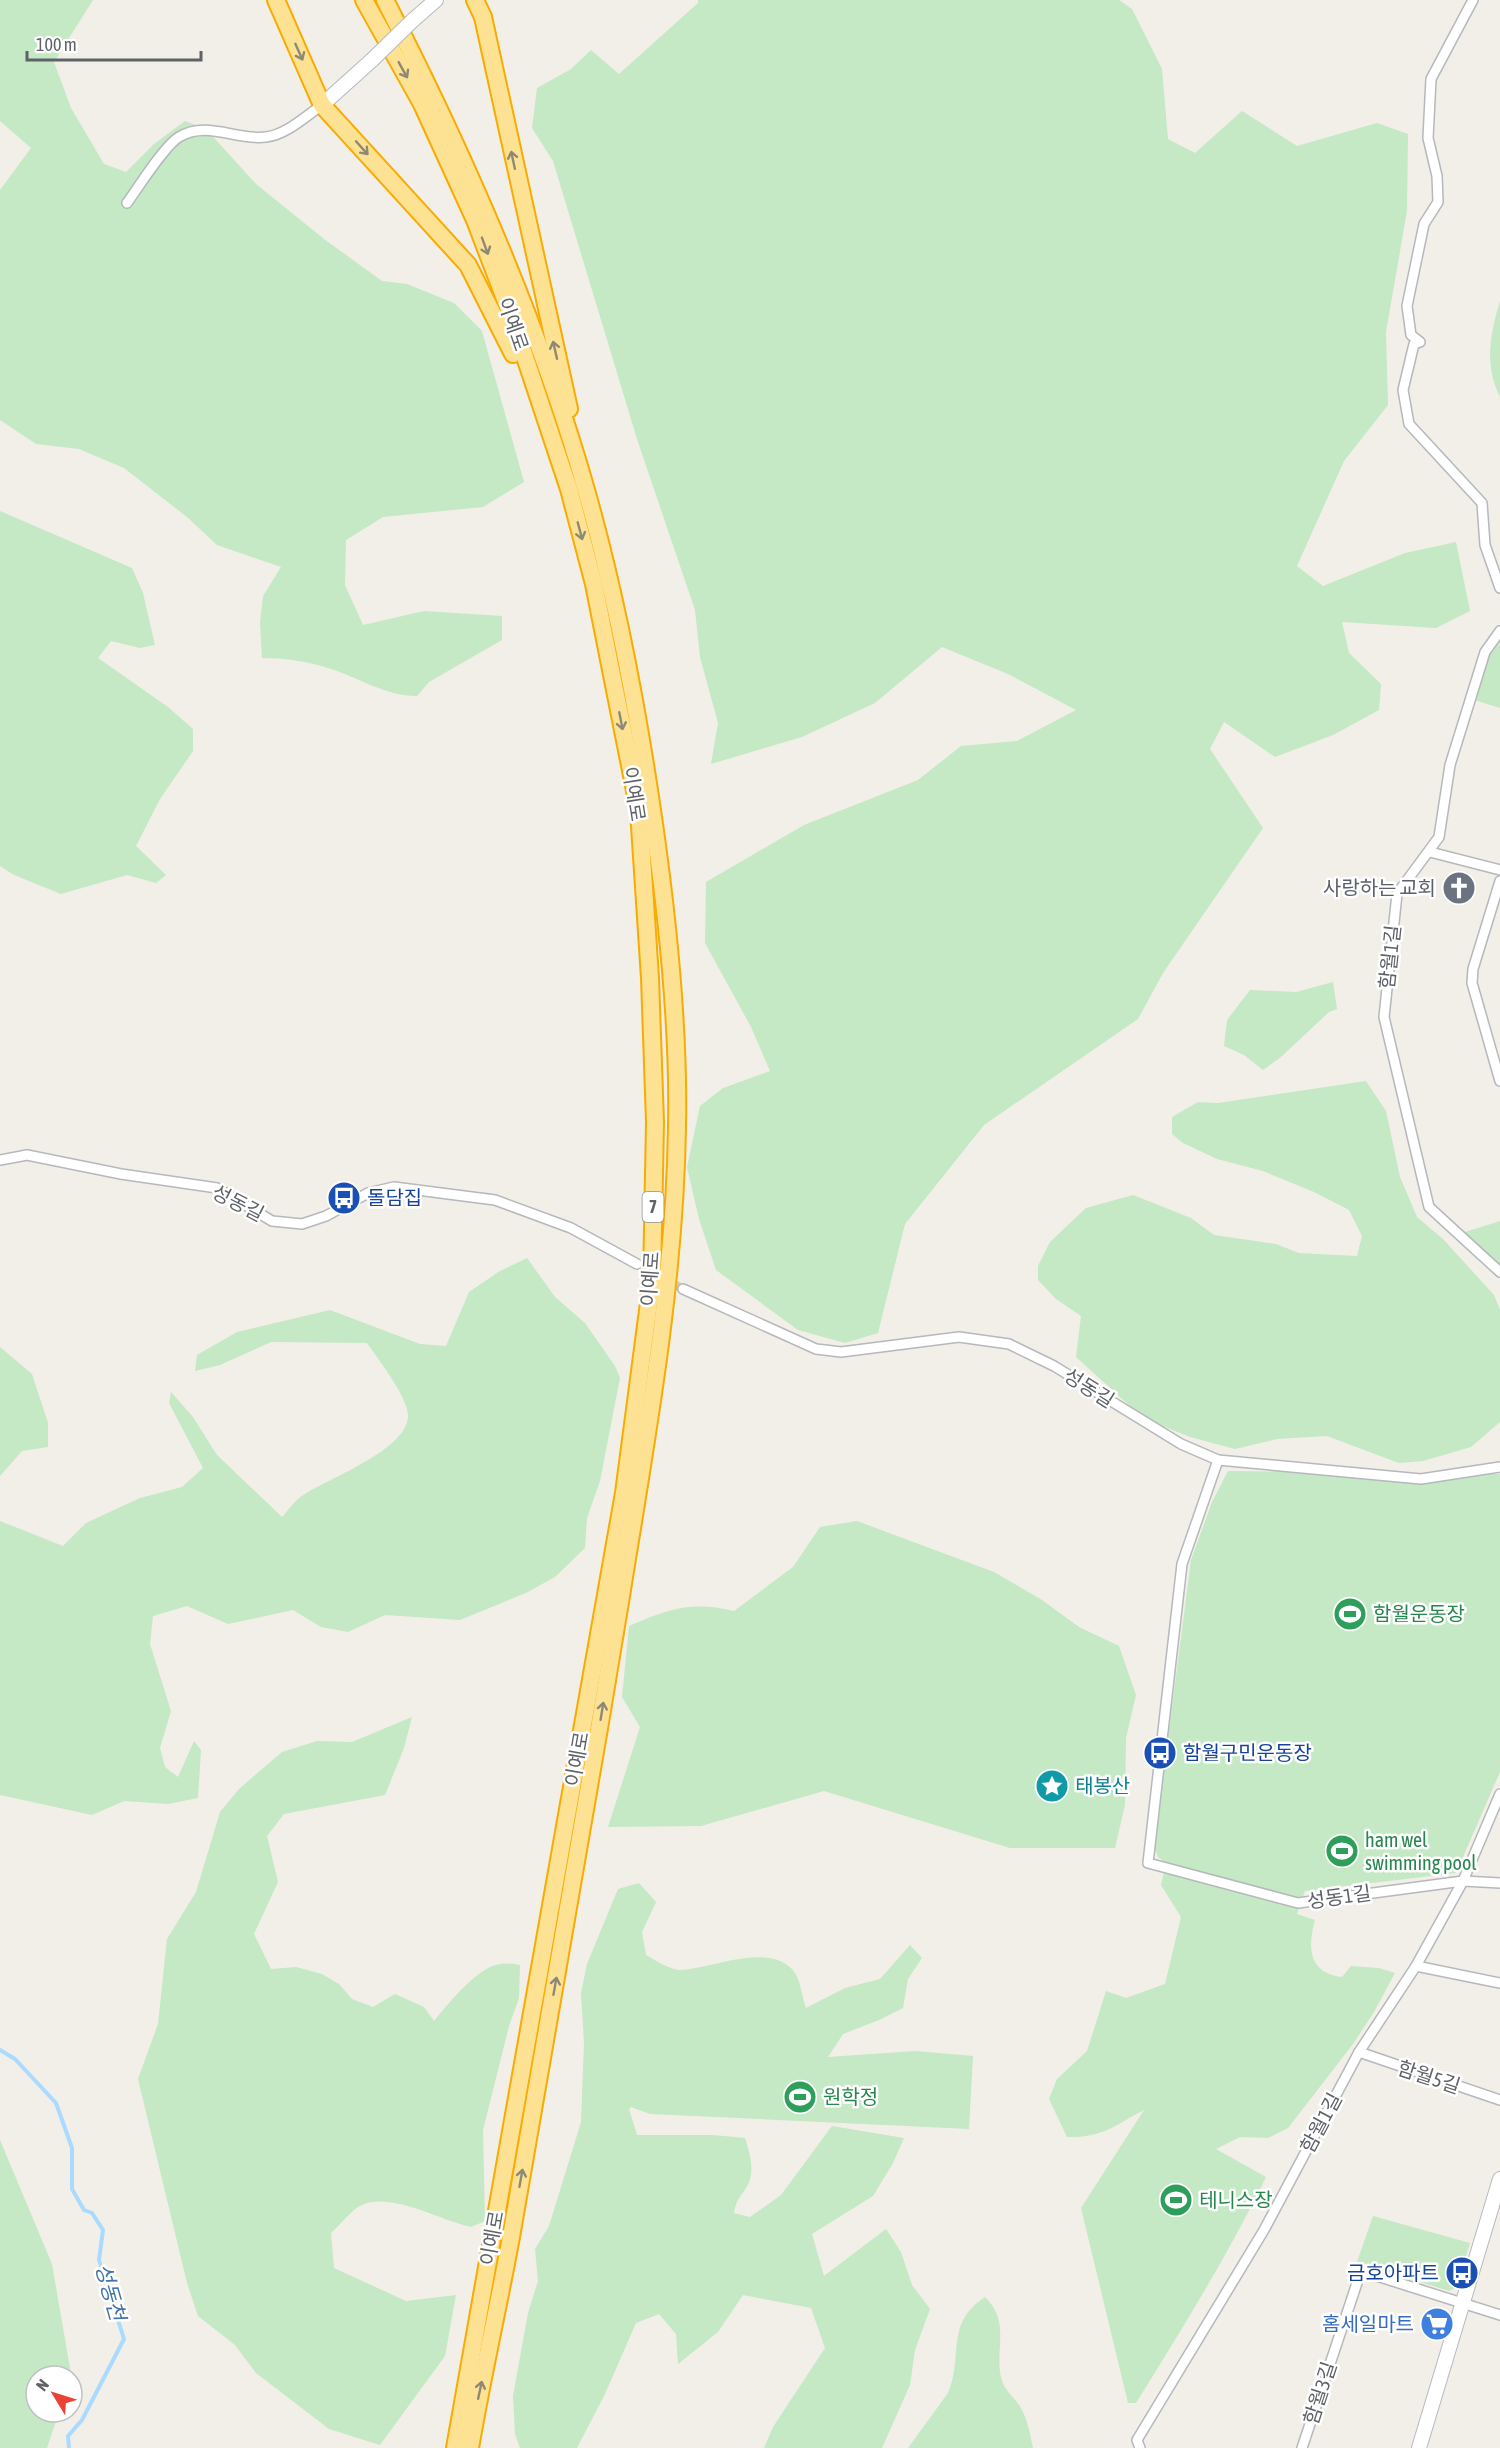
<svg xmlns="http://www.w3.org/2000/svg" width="1500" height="2448" viewBox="0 0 1500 2448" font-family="'Asap Condensed','Noto Sans KR',sans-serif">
<rect width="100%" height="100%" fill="#f1efe8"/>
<g fill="#c5e8c5">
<path d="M 0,0 L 93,0 L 54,62 L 71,108 L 104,164 L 126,172 L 154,144 L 185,121 L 206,129 L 256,184 L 324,239 L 382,281 L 407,284 L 454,303 L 482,331 L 524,482 L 483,507 L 383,517 L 346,540 L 345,585 L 363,625 L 424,611 L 502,616 L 502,640 L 429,682 L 417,696 C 385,696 358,677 328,668 C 306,661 284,658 262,658 L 260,623 L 263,596 L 281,567 L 217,545 L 187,517 L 124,468 L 79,449 L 36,444 L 0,420 L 0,190 L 31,148 L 0,121 Z"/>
<path d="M 698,0 L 1119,0 L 1132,9 L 1162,69 L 1168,139 L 1195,153 L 1242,111 L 1297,146 L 1377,123 L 1408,134 L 1407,211 L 1386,332 L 1388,405 L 1344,461 L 1297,566 L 1323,586 L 1405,553 L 1456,542 L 1470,611 L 1436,628 L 1342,622 L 1349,653 L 1381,684 L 1379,710 L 1333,735 L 1275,757 L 1224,722 L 1210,749 L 1263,828 L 1163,973 L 1138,1019 L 984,1125 L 905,1224 L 878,1333 L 845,1343 L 798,1330 L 716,1270 L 699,1219 L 687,1167 L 700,1106 L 723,1088 L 770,1071 L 751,1027 L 705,943 L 706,882 L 804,825 L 918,780 L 961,746 L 1017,741 L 1076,710 L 1008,674 L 942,647 L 875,703 L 802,737 L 711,764 L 718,723 L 700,657 L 695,610 L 637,439 L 553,161 L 532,128 L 537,88 L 571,69 L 591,50 L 619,74 L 698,3 Z"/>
<path d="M 1500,301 L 1500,397 C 1484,365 1490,334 1500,301 Z"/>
<path d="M 0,511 L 132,568 L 143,593 L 155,645 L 140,648 L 111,641 L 98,658 L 168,707 L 193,729 L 193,751 L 160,799 L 136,846 L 166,875 L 156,883 L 127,875 L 61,894 L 14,875 L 0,866 Z"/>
<path d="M 1500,631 L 1500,708 L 1471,699 L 1485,652 Z"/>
<path d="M 1333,982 L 1337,1009 L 1329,1012 L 1281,1057 L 1263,1070 L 1244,1055 L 1224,1046 L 1227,1020 L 1250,990 L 1296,992 Z"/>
<path d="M 1366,1081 L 1386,1111 L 1400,1177 L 1417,1217 L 1443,1239 L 1494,1295 L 1500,1310 L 1500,1422 L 1471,1447 L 1423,1461 L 1399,1463 L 1327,1436 L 1277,1439 L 1235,1449 L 1190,1437 L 1143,1418 L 1076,1357 L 1081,1316 L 1056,1299 L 1038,1280 L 1038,1266 L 1050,1242 L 1086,1208 L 1133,1195 L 1191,1218 L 1214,1235 L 1276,1244 L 1299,1253 L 1357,1256 L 1362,1236 L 1349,1210 L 1314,1192 L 1263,1171 L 1217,1159 L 1183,1143 L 1172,1134 L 1172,1117 L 1198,1102 L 1218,1103 Z"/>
<path d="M 1500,1221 L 1500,1272 L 1459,1234 Z"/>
<path d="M 527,1258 L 555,1297 L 585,1323 L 615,1366 L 620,1378 L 600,1481 L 587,1518 L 585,1548 L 555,1577 L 526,1593 L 460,1620 L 385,1615 L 348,1632 L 321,1627 L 293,1610 L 228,1624 L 187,1606 L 153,1616 L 150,1644 L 171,1711 L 160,1748 L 165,1767 L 178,1777 L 194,1741 L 201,1750 L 198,1798 L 168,1804 L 124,1801 L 92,1815 L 0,1795 L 0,1521 L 63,1546 L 86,1523 L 140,1498 L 182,1487 L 203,1468 L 169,1403 L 171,1392 L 193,1417 L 217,1455 L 282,1517 C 289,1509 296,1499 305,1494 C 329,1478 409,1449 408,1415 C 407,1396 378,1359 367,1343 L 271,1342 L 220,1365 L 195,1371 L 197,1355 L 237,1332 L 330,1310 L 420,1344 L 446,1346 L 469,1292 L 500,1271 Z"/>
<path d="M 0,1347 L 32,1374 L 48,1423 L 48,1447 L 22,1451 L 0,1476 Z"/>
<path d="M 1228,1471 L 1500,1474 L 1500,1772 L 1456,1873 L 1305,1891 L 1297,1914 L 1315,1920 C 1307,1948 1309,1973 1342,1977 L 1351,1966 L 1379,1968 L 1395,1973 L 1374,2012 L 1353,2044 L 1288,2128 L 1268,2138 L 1240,2137 L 1216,2149 L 1266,2177 C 1228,2255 1182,2329 1136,2403 L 1128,2403 L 1081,2208 L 1144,2110 C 1115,2125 1103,2138 1067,2137 L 1049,2099 L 1057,2079 L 1087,2051 L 1106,1991 L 1126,1998 L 1165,1984 L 1181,1917 L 1161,1885 L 1166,1863 L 1158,1857 L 1154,1846 L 1191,1560 L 1212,1502 Z"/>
<path d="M 857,1521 L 994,1572 L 1042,1600 L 1079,1627 L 1119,1646 L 1136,1695 L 1126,1738 L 1125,1805 L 1115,1848 L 1010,1848 L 824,1791 L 701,1826 L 608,1827 L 640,1727 L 622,1697 L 629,1626 C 669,1609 691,1601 734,1611 L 793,1567 L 820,1527 Z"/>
<path d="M 412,1717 L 404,1748 L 385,1795 L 284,1814 L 267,1836 L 278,1882 L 254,1934 L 271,1969 L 296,1967 L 322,1974 L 339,1984 L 352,1999 L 373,2007 L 395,1994 L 424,2007 L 434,2021 C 447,2005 479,1965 501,1964 C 507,1963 514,1964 520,1965 L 519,1998 L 509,2026 L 483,2130 L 485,2221 L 471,2227 C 441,2221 387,2189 358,2207 C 349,2213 340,2225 331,2233 L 334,2268 L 406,2301 L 456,2295 L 445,2356 L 380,2445 L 329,2429 L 256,2373 L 235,2345 L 198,2316 L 187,2283 L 138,2079 L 158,2024 L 167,1939 L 196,1892 L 220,1812 L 239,1789 L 282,1752 L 317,1741 L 352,1742 Z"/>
<path d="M 639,1883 L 656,1902 L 642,1932 L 646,1955 C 655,1960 670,1970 680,1970 C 712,1969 772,1940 795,1973 C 801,1982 802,1998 806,2008 L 845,1988 L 880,1979 L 910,1945 L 922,1958 L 908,1979 L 903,2008 L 879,2020 L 843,2034 L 828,2057 L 915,2051 L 973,2056 L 969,2129 L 650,2114 L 631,2107 L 629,2109 L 637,2135 L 713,2135 L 745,2138 C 750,2154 756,2173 746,2188 C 739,2198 736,2201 734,2213 L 750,2217 L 781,2195 L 832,2126 L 904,2138 L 893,2163 L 873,2196 L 812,2234 L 824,2276 L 886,2229 L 901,2252 L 912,2285 L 930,2309 L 915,2350 L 910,2385 L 882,2448 L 764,2448 L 773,2427 L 825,2348 L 811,2308 L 743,2295 L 718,2332 L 678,2364 L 676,2334 L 659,2314 L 636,2323 L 605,2394 L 577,2448 L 520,2448 L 515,2434 L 513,2396 L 528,2313 L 538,2281 L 535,2249 L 549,2226 L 581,2122 L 584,2043 L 581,1993 L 587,1964 L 618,1889 Z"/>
<path d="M 0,2140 L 52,2264 L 71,2374 L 36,2376 L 36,2412 L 59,2412 L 47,2448 L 0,2448 Z"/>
<path d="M 1373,2216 L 1470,2243 L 1457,2287 L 1449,2291 L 1357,2262 Z"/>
<path d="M 985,2297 C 1012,2323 993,2351 1002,2381 C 1005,2391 1016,2399 1021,2408 C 1028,2421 1030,2434 1033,2448 L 908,2448 L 948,2393 C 964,2357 944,2324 985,2297 Z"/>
</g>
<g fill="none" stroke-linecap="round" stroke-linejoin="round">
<path stroke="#aadaff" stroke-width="4" d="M 0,2050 L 15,2059 L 56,2103 L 72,2148 L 72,2189 L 84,2210 L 92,2213 L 103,2230 L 99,2260 L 124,2339 L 82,2420 L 68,2436 L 69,2448"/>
<path stroke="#ccccc8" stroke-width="9" stroke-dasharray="9 4.5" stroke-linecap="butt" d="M 637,1264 L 683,1289"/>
<g stroke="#b5b8bc" stroke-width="12">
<g id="street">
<path d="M 1473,0 L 1431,79 L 1428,138 L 1437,176 L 1438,202 L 1424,224 L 1407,306 L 1411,335 L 1420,342 L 1414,344 L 1403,390 L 1409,424 L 1482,503 L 1485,545 L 1500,588"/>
<path d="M 127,203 C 138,188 164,146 179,137 C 207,120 237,141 266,137 C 286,135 306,116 322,105"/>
<path d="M 1500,631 L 1485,652 L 1450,765 L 1439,837 L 1397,894 L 1384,1017 L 1429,1207 L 1500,1272"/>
<path d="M 1430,852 L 1500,870"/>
<path d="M 1500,881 L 1473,969 L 1472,983 L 1500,1081"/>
<path d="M 0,1160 L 27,1155 L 121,1174 L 217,1188 L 272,1221 L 302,1224 L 326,1216 L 368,1193 L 394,1187 L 495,1200 L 571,1228 L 637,1264"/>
<path d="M 683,1289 L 816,1349 L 841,1352 L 959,1337 L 1009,1344 L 1054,1366 L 1181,1444 L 1218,1460 L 1421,1479 L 1500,1467"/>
<path d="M 1218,1460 L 1182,1564 L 1148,1863 L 1298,1903 L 1463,1881 L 1500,1883"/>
<path d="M 1416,1966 L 1500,1983"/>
<path d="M 1359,2052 L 1500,2100"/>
<path d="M 1140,2448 L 1137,2440 L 1264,2230 L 1359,2052 L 1416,1966 L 1463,1881 L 1500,1794"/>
<path d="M 1302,2448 L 1361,2271 L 1500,2315"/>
</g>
</g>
<g stroke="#b6babf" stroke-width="16">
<g id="secondary">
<path d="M 412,21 L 436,0"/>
<path d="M 322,105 L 372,60"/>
<path d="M 1419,2448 L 1500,2179"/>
</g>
</g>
<g stroke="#f9ab00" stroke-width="20">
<g id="highway">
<path d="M 276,0 L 322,105 L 468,265 L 513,354"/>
<path d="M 364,0 L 422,104 L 475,220 L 510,312 L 569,489 L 594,584 L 639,811 L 650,978 L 655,1122 L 652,1280 L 624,1493 L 455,2448"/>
<path d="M 385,0 C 465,156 538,321 586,490 C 617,599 638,712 654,824 C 668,922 679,1027 677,1126 C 675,1286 645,1445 620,1602 C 585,1814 549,2026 511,2237 C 498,2308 482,2377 470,2448"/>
<path d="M 475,0 L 483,17 L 569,409"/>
</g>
</g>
<use href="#street" stroke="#fff" stroke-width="9"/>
<use href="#secondary" stroke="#fff" stroke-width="14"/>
<use href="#highway" stroke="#fde293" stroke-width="16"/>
<g stroke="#b6babf" stroke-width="16" stroke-linecap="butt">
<path id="secondary-bridge" d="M 372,60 L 412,21"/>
</g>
<use href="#secondary-bridge" stroke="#fff" stroke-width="14"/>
</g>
<defs><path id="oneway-shaft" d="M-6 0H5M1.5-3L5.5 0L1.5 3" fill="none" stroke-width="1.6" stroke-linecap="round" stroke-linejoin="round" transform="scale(1.5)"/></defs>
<g stroke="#8e8975">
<use href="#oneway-shaft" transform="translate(299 52) rotate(66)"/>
<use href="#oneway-shaft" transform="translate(403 70) rotate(61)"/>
<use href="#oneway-shaft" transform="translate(362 148) rotate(48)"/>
<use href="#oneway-shaft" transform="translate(513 160) rotate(-102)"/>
<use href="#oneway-shaft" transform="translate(485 246) rotate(70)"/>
<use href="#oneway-shaft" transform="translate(555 350) rotate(-103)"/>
<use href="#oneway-shaft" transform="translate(580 531) rotate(75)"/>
<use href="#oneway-shaft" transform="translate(621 721) rotate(79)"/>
<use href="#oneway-shaft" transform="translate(602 1711) rotate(-81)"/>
<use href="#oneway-shaft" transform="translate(555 1986) rotate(-80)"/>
<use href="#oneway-shaft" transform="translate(521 2178) rotate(-80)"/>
<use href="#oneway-shaft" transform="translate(480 2390) rotate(-78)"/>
</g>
<defs>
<g id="church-disc" transform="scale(1.725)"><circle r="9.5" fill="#6b7280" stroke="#fff"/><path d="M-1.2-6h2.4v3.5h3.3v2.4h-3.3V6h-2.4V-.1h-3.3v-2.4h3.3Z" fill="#fff"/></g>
<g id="bus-disc" transform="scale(1.725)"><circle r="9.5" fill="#1a4fb4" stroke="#fff"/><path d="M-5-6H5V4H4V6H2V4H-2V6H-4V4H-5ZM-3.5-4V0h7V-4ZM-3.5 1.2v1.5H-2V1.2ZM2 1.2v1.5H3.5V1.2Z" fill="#fff"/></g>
<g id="stadium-disc" transform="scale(1.725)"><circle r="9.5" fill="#2e9e5b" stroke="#fff"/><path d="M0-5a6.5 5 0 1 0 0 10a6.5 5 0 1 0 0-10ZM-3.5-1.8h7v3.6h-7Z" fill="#fff"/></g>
<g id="sight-disc" transform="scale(1.725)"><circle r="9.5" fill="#0f9aa8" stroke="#fff"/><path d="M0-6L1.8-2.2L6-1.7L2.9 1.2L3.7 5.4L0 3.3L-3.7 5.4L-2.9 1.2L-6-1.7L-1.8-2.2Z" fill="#fff"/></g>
<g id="supermarket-disc" transform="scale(1.725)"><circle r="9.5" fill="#3f7fe0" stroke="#fff"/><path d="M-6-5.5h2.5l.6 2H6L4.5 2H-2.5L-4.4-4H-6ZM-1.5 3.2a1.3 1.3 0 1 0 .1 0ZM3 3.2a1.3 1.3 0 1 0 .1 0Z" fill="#fff"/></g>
</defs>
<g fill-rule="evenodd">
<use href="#church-disc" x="1459" y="888"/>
<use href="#bus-disc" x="344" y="1198"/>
<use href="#stadium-disc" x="1350" y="1614"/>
<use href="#bus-disc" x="1160" y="1753"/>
<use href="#sight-disc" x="1052" y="1786"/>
<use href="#stadium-disc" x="1342" y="1851"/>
<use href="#stadium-disc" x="800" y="2097"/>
<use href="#stadium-disc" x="1176" y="2200"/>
<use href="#bus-disc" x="1462" y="2273"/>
<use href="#supermarket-disc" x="1437" y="2324"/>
</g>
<g text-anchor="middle" stroke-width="5" stroke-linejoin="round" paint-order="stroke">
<rect fill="#fff" stroke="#8f9295" stroke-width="1.5" x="642.5" y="1192" width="21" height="30" rx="4.5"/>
<g font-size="18" font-weight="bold" fill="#5f6368">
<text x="653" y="1213">7</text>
</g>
<g font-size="20" fill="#5f6368" stroke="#fff">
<text transform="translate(513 324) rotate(71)" y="7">이예로</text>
<text transform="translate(634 794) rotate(81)" y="7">이예로</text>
<text transform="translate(1390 957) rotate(-84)" y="7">함월1길</text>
<text transform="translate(238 1203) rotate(27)" y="7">성동길</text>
<text transform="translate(650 1279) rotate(-86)" y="7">이예로</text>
<text transform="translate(1089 1388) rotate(32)" y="7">성동길</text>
<text transform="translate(577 1759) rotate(-80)" y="7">이예로</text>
<text transform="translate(1339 1897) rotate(-8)" y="7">성동1길</text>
<text transform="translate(1429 2077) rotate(18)" y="7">함월5길</text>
<text transform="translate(1321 2123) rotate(-62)" y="7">함월1길</text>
<text transform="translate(492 2238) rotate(-80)" y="7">이예로</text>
<text transform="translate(1320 2393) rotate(-72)" y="7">함월3길</text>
</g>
<g font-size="20" fill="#5b616d" stroke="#fff" text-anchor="end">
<text x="1436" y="895">사랑하는 교회</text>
</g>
<g font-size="20" fill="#164399" stroke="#fff" text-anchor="start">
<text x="367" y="1205">돌담집</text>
<text x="1183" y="1760">함월구민운동장</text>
<text x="1439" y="2280" text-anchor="end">금호아파트</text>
</g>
<g font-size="20" fill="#27864d" stroke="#fff" text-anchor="start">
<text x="1373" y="1621">함월운동장</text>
<text x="1365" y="1847">ham wel<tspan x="1365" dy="23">swimming pool</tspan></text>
<text x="823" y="2104">원학정</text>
<text x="1199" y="2207">테니스장</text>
</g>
<g font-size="20" fill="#0d838f" stroke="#fff" text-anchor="start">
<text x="1075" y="1793">태봉산</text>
</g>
<g font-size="20" fill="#366cbe" stroke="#fff" text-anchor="end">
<text x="1414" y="2331">홈세일마트</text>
</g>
<g font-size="21" font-style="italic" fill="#4174aa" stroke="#fff">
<text transform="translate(110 2292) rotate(74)" y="7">성동천</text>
</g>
</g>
<g transform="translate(54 2394) rotate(308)"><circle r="28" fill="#ffffff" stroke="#bfc1c3" stroke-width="1.5"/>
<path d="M0-4.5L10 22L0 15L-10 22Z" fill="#ea4335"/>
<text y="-9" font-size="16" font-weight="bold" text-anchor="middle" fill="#5f6368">N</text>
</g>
<path d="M27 51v9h174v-9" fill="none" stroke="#5f6368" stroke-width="3"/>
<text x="36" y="51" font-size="18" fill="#5f6368" stroke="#ffffff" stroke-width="4.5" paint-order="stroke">100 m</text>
</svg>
